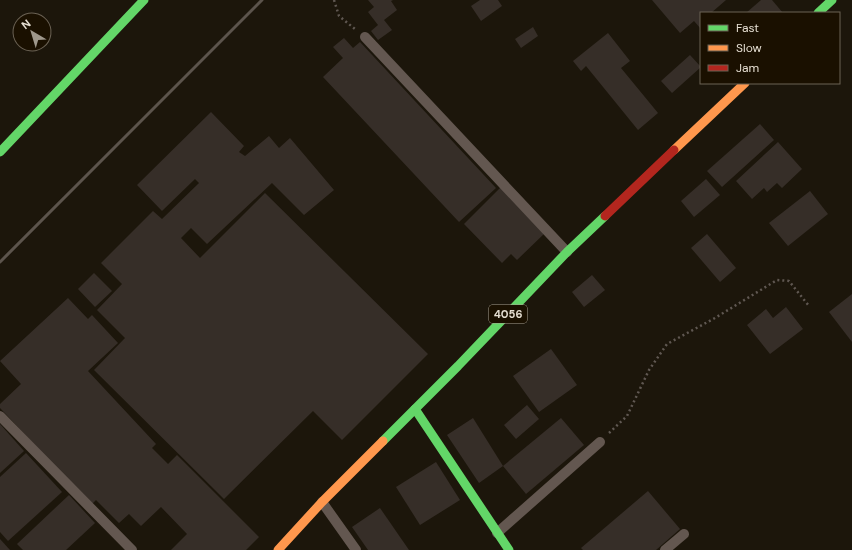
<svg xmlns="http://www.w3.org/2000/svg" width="852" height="550" viewBox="0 0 852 550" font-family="'DM Sans',sans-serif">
<rect width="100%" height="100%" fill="#1c160b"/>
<g fill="#362e28">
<path d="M 368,0 L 393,0 L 391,1 L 397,10 L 384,20 L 392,30 L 378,40 L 371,31 L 378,25 L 368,12 L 374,7 Z"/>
<path d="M 480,0 L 498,0 L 502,6 L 481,21 L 471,6 Z"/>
<path d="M 652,0 L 726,0 L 711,13 L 701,13 L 701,29 L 694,21 L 680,33 Z"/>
<path d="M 761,0 L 772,0 L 783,13 L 746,13 Z"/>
<path d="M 533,27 L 538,36 L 521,48 L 515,39 Z"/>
<path d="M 608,33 L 630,61 L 621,68 L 658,113 L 638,130 L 586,66 L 581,71 L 573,61 Z"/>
<path d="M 344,38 L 353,48 L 360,42 L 496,188 L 459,222 L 323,77 L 343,58 L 333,47 Z"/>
<path d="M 690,55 L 701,67 L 672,93 L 661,81 Z"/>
<path d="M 211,112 L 244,146 L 239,152 L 245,156 L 269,136 L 279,148 L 290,138 L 334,190 L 304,215 L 272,183 L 207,244 L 191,228 L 181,238 L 200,258 L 265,193 L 428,354 L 342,440 L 313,411 L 224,499 L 94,370 L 125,338 L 97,310 L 122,284 L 101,263 L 153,211 L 162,219 L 199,183 L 195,179 L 162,211 L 137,185 Z"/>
<path d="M 760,124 L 774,140 L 722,187 L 707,171 Z"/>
<path d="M 778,142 L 802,169 L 782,188 L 777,183 L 767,192 L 764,188 L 752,199 L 736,181 Z"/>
<path d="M 706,179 L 720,195 L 694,217 L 681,201 Z"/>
<path d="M 501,187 L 546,232 L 517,260 L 511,254 L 502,263 L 464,224 Z"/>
<path d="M 810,191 L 828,214 L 788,246 L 769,223 Z"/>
<path d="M 707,234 L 736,268 L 720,282 L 691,248 Z"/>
<path d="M 94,273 L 112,291 L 95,307 L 78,289 Z"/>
<path d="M 592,275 L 605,290 L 584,307 L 572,292 Z"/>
<path d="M 852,294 L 852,342 L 829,312 Z"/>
<path d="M 68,298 L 88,319 L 92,315 L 118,343 L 88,371 L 156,444 L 152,448 L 168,464 L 177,455 L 259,537 L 246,550 L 171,550 L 187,534 L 161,507 L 141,526 L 129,514 L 119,523 L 96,500 L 91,505 L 0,408 L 0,404 L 21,384 L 0,361 Z"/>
<path d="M 786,307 L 803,329 L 770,354 L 747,325 L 766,309 L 773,318 Z"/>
<path d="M 551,349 L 577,385 L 539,412 L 513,376 Z"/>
<path d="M 527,405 L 539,419 L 516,439 L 504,425 Z"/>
<path d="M 473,418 L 503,466 L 479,483 L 447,435 Z"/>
<path d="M 561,418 L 584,445 L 526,494 L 503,466 Z"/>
<path d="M 0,424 L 24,451 L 0,473 Z"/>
<path d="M 26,453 L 62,492 L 8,541 L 0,532 L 0,477 Z"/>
<path d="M 436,462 L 460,500 L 420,525 L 396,487 Z"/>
<path d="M 648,491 L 680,529 L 656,550 L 583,550 L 581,548 Z"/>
<path d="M 69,495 L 95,523 L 66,550 L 23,550 L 17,544 Z"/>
<path d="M 380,508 L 409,550 L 368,550 L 352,527 Z"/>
<path d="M 0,539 L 10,550 L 0,550 Z"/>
</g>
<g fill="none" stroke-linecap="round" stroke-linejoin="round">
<g stroke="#605852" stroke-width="2.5" stroke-dasharray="2 3" stroke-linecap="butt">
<path d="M 334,0 L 339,16 L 355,29"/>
<path d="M 609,433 L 627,416 L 649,370 L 667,344 L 715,318 L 777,280 L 789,281 L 809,306"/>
</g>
<g stroke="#635750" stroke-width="10">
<path d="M 365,37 L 567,252"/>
<path d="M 0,416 L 132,550"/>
<path d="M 322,502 L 356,550"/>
<path d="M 497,533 L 600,442"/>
<path d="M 665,550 L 684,534"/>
</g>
<g stroke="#63d668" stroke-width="9">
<path d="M 818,13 L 832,0"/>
<path d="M 0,152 L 144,0"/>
<path d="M 415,409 L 509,550"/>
<path d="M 383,441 L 458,366 L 567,252 L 605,216"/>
</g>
<g stroke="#ff974d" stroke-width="9">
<path d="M 674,150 L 745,83"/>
<path d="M 278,550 L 322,502 L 383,441"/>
</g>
<path stroke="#b3261e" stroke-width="9" d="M 605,216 L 674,150"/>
<path stroke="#5c544c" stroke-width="3" d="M 0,262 L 262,0"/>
</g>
<g text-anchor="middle" stroke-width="3.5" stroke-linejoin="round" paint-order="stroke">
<rect fill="#1a1000" stroke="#a8a092" stroke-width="1" x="489" y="305" width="38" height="18" rx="3"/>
<g font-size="11" font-weight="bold" fill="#e5ded1">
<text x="508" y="318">4056</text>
</g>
</g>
<rect x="700" y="12" width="140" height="72" fill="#1a1000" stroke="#6b6254"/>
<rect x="708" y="25" width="20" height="6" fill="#63d668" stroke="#6b6254"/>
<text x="736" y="32" font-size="12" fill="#e5ded1">Fast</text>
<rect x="708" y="45" width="20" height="6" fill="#ff974d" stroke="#6b6254"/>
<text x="736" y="52" font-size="12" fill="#e5ded1">Slow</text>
<rect x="708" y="65" width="20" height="6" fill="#b3261e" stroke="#6b6254"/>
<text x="736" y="72" font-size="12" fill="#e5ded1">Jam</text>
<g transform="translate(32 32) rotate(322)"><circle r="19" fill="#1a1000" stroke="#6b6254"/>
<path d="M0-3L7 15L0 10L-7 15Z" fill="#9f988c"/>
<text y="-6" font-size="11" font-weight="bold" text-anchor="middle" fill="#e5ded1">N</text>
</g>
</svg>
